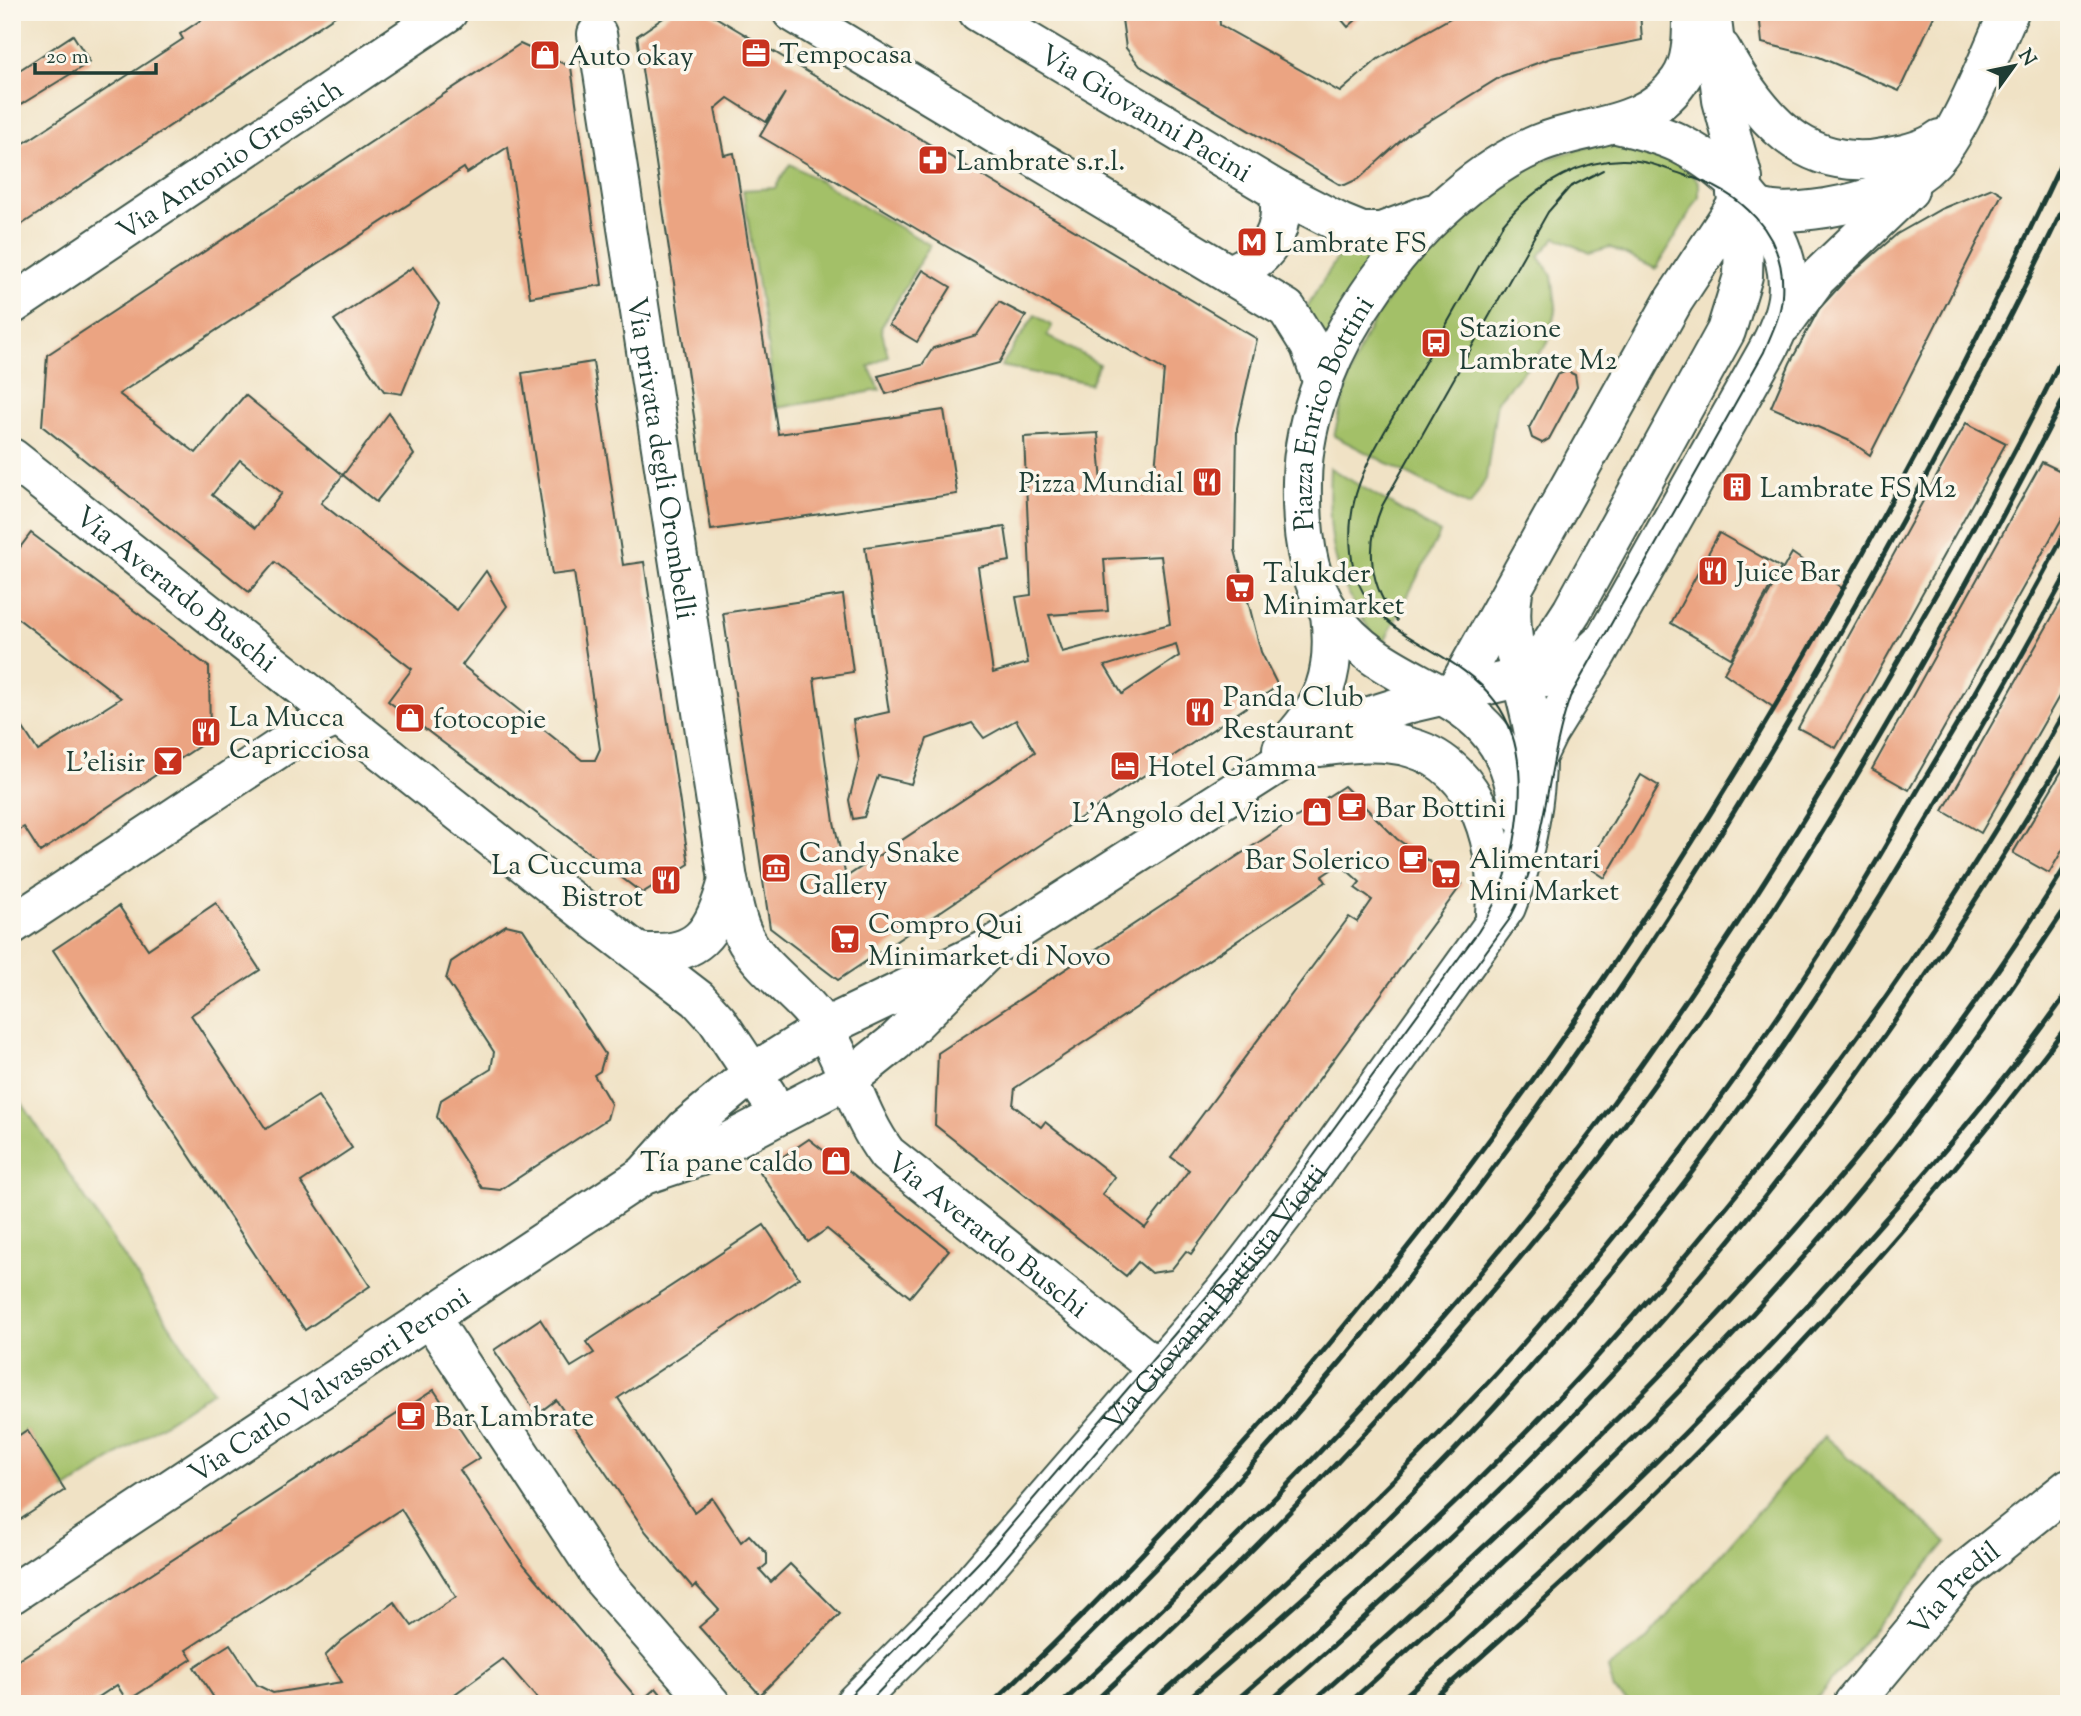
<svg xmlns="http://www.w3.org/2000/svg" width="2081" height="1716" viewBox="0 0 2081 1716" font-family="'Sorts Mill Goudy',serif">
<rect width="100%" height="100%" fill="#fbf7ec"/>
<filter id="ink" filterUnits="userSpaceOnUse"><feTurbulence type="fractalNoise" baseFrequency=".0143" numOctaves="2"/><feDisplacementMap in="SourceGraphic" scale="14" xChannelSelector="R" yChannelSelector="G"/><feConvolveMatrix kernelMatrix="1 2 1 2 8 2 1 2 1" color-interpolation-filters="sRGB"/></filter>
<filter id="wash" filterUnits="userSpaceOnUse"><feTurbulence type="fractalNoise" baseFrequency=".00686" numOctaves="4" result="noise"/><feDisplacementMap in="SourceGraphic" scale="28" xChannelSelector="R" yChannelSelector="G"/><feGaussianBlur stdDeviation="1.57" result="paint"/><feColorMatrix in="noise" values="0 0 0 0 0 0 0 0 0 0 0 0 0 0 0 0 0 1.4 0 .05"/><feComposite in="paint" operator="in"/></filter>
<g filter="url(#wash)">
<rect width="100%" height="100%" fill="#f0e2c5"/>
<g fill="#a3c068" stroke="#617e4e" stroke-width="2">
<path d="M 1606,143 C 1640,146 1676,154 1699,182 L 1699,197 L 1656,269 L 1610,247 L 1589,253 L 1556,237 L 1539,256 L 1552,276 L 1556,306 L 1548,343 L 1497,401 L 1486,479 L 1470,506 L 1334,436 C 1342,403 1350,370 1364,339 C 1394,277 1472,195 1534,165 C 1556,155 1582,148 1606,143 Z"/>
<path d="M 790,164 L 930,245 L 881,328 L 888,356 L 869,367 L 880,390 L 777,408 L 743,190 L 775,188 Z"/>
<path d="M 1347,242 L 1384,243 L 1328,352 L 1302,315 Z"/>
<path d="M 1035,315 L 1052,326 L 1047,335 L 1099,364 L 1090,384 L 1001,366 Z"/>
<path d="M 1330,468 L 1440,533 L 1382,646 C 1335,587 1326,542 1330,468 Z"/>
<path d="M 12,1088 L 213,1391 L 65,1490 L 27,1431 L 12,1440 Z"/>
<path d="M 1824,1436 L 1947,1542 L 1812,1704 L 1630,1704 L 1614,1690 L 1608,1668 L 1645,1641 Z"/>
</g>
<g id="blocks">
<g fill="#eba482" fill-rule="evenodd">
<path d="M 213,12 L 341,12 L 12,231 L 12,151 L 183,39 L 180,34 Z"/>
<path d="M 672,12 L 707,12 L 1257,339 L 1237,428 L 1235,550 L 1261,652 L 1278,686 L 838,980 L 770,928 L 723,613 L 843,595 L 853,672 L 814,678 L 834,822 L 846,877 L 1035,752 L 1016,720 L 984,738 L 972,723 L 927,739 L 911,784 L 878,776 L 864,817 L 853,819 L 849,800 L 859,761 L 853,720 L 889,712 L 865,547 L 1005,527 L 1010,561 L 978,567 L 993,673 L 1028,663 L 1016,597 L 1031,595 L 1024,437 L 1098,433 L 1102,484 L 1154,481 L 1164,370 L 937,241 L 760,136 L 785,93 L 766,122 L 728,98 L 715,109 L 724,155 L 734,153 L 778,434 L 944,410 L 957,494 L 711,530 L 637,36 ZM 1161,556 L 1170,624 L 1062,652 L 1049,615 L 1108,611 L 1104,559 ZM 1176,644 L 1179,656 L 1122,694 L 1105,666 Z"/>
<path d="M 1121,12 L 1219,12 L 1220,25 L 1340,92 L 1378,59 L 1461,12 L 1640,12 L 1642,40 L 1551,58 L 1502,76 L 1408,134 L 1360,178 L 1345,185 L 1339,184 L 1140,66 L 1126,48 Z"/>
<path d="M 1335,12 L 1365,12 L 1348,27 Z"/>
<path d="M 1759,12 L 1936,12 L 1899,91 L 1819,57 L 1762,43 Z"/>
<path d="M 73,35 L 90,62 L 12,110 L 12,75 Z"/>
<path d="M 520,44 L 571,67 L 602,285 L 530,297 L 508,147 L 467,173 L 464,168 L 119,394 L 196,453 L 245,395 L 343,475 L 321,503 L 457,610 L 486,571 L 507,606 L 462,665 L 582,760 L 595,760 L 600,749 L 574,572 L 552,575 L 522,373 L 593,362 L 623,565 L 644,562 L 689,864 L 642,893 L 388,701 L 412,669 L 275,562 L 249,592 L 42,426 L 47,355 ZM 240,460 L 282,493 L 255,528 L 212,495 Z"/>
<path d="M 1992,188 L 2002,194 L 1870,455 L 1850,441 L 1771,407 L 1790,363 L 1819,309 L 1848,277 L 1897,234 L 1941,209 Z"/>
<path d="M 413,267 L 439,304 L 402,394 L 384,391 L 334,320 Z"/>
<path d="M 923,270 L 951,287 L 917,342 L 889,325 Z"/>
<path d="M 999,302 L 1026,316 L 999,363 L 886,394 L 878,376 L 922,365 L 933,348 L 977,335 Z"/>
<path d="M 1567,371 L 1575,375 L 1577,387 L 1549,439 L 1542,443 L 1532,438 L 1529,428 L 1557,375 Z"/>
<path d="M 389,413 L 414,455 L 376,502 L 343,475 Z"/>
<path d="M 1966,423 L 2006,443 L 1836,748 L 1798,728 Z"/>
<path d="M 2042,462 L 2069,475 L 2069,506 L 1909,790 L 1872,769 Z"/>
<path d="M 1739,474 L 1747,480 L 1735,499 L 1727,494 Z"/>
<path d="M 31,533 L 209,667 L 210,739 L 40,852 L 24,827 L 12,834 L 12,711 L 38,751 L 121,698 L 12,614 L 12,558 Z"/>
<path d="M 1719,533 L 1781,568 L 1731,658 L 1671,623 Z"/>
<path d="M 1792,553 L 1842,588 L 1773,707 L 1724,673 Z"/>
<path d="M 2069,587 L 2069,679 L 1981,833 L 1943,811 Z"/>
<path d="M 2069,759 L 2069,839 L 2049,873 L 2013,853 Z"/>
<path d="M 1641,775 L 1659,786 L 1605,878 L 1587,866 Z"/>
<path d="M 1344,786 L 1397,839 L 1462,884 L 1191,1254 L 1186,1251 L 1171,1270 L 1151,1273 L 1138,1262 L 1126,1276 L 935,1125 L 938,1053 ZM 1340,864 L 1360,882 L 1355,888 L 1372,900 L 1357,922 L 1349,917 L 1171,1157 L 1189,1170 L 1145,1228 L 1102,1194 L 1115,1177 L 1045,1122 L 1041,1127 L 1013,1105 L 1015,1088 L 1326,882 L 1322,876 Z"/>
<path d="M 216,903 L 260,970 L 191,1015 L 266,1129 L 318,1096 L 352,1148 L 301,1182 L 370,1286 L 305,1330 L 53,950 L 119,906 L 148,949 Z"/>
<path d="M 506,925 L 523,929 L 605,1054 L 600,1071 L 594,1075 L 611,1104 L 607,1119 L 500,1190 L 482,1188 L 437,1117 L 441,1100 L 491,1069 L 494,1052 L 446,979 L 451,962 Z"/>
<path d="M 809,1139 L 949,1250 L 910,1297 L 827,1229 L 808,1242 L 760,1172 Z"/>
<path d="M 764,1225 L 799,1278 L 618,1398 L 694,1512 L 712,1498 L 741,1542 L 749,1535 L 767,1554 L 767,1564 L 760,1570 L 771,1582 L 790,1564 L 840,1614 L 760,1695 L 699,1627 L 719,1610 L 696,1585 L 693,1588 L 646,1532 L 556,1400 L 537,1414 L 494,1350 L 540,1319 L 571,1367 L 594,1353 L 586,1342 Z"/>
<path d="M 434,1390 L 479,1458 L 460,1470 L 520,1560 L 640,1702 L 656,1688 L 669,1704 L 542,1704 L 503,1659 L 441,1704 L 218,1704 L 194,1667 L 230,1644 L 257,1685 L 273,1693 L 342,1682 L 325,1656 L 342,1640 L 394,1602 L 412,1626 L 456,1597 L 401,1509 L 186,1650 L 192,1659 L 127,1701 L 117,1685 L 88,1704 L 12,1704 L 12,1664 Z"/>
<path d="M 27,1430 L 65,1490 L 12,1525 L 12,1440 Z"/>
</g>
</g>
</g>
<g filter="url(#ink)">
<use href="#blocks" fill-opacity="0" stroke="#3e564a" stroke-width="2"/>
<g fill="none" stroke-linecap="round" stroke-linejoin="round">
<g stroke="#3e564a" stroke-width="42">
<g id="minor">
<path d="M 792,12 L 1287,309 L 1310,346 L 1323,383"/>
<path id="s1" d="M 978,12 L 1278,191 L 1340,223 L 1362,232 L 1381,232 L 1430,214"/>
<path id="s2" d="M 597,34 L 728,880 C 733,901 736,923 747,942 C 767,975 805,996 825,1030 C 849,1070 859,1117 887,1154 L 1157,1368"/>
<path d="M 1721,49 C 1758,115 1804,175 1889,157 C 1907,154 1926,150 1940,139"/>
<path d="M 1742,201 C 1767,216 1799,212 1826,208 C 1863,202 1906,189 1933,161 C 1961,132 1991,51 2009,12"/>
<path d="M 1229,274 C 1267,260 1287,232 1278,191"/>
<path id="s3" d="M 12,305 L 448,12"/>
<path d="M 1783,324 L 1817,278 L 1909,190"/>
<path id="s4" d="M 12,458 L 594,919 L 698,999 L 717,1020 L 767,1095"/>
<path d="M 1522,677 L 1548,648 L 1572,611 L 1726,331 L 1743,276 L 1744,237 L 1740,200 L 1736,194"/>
<path d="M 1445,696 L 1459,685 L 1674,300 L 1740,200 L 1743,179 L 1722,100 L 1711,12"/>
<path d="M 1320,747 C 1350,743 1382,739 1412,748 C 1481,768 1501,851 1495,913"/>
<path d="M 1282,749 C 1325,706 1337,674 1330,613"/>
<path d="M 1536,758 L 1548,733 L 1595,657 L 1766,353 C 1776,335 1784,318 1787,298 C 1796,233 1732,170 1678,143 C 1659,134 1638,129 1617,124"/>
<path id="s5" d="M 1519,814 C 1508,679 1394,703 1331,614 C 1305,577 1301,525 1302,482 C 1303,352 1420,195 1538,144 C 1586,124 1646,129 1679,81 C 1693,62 1692,35 1692,12"/>
<path d="M 12,925 L 305,731 L 339,716"/>
<path d="M 638,952 C 698,959 714,934 728,880"/>
<path d="M 645,1174 L 685,1129 L 751,1074 L 824,1028 L 990,948 L 1323,735 L 1357,720 L 1411,703 L 1522,677 L 1547,678 L 1584,659 L 1602,642"/>
<path d="M 430,1317 L 603,1580 L 711,1704"/>
<path id="s6" d="M 12,1594 L 644,1175 L 701,1156 L 850,1078 L 895,1042 L 990,948"/>
<path id="s7" d="M 854,1704 L 954,1604 L 1223,1293 L 1305,1187 L 1506,907 C 1524,863 1542,781 1534,734 C 1526,687 1505,640 1513,592"/>
<path id="s8" d="M 1853,1704 L 1961,1574 L 2069,1488"/>
</g>
</g>
<use href="#minor" stroke="#fff" stroke-width="38"/>
<g stroke="#1f3d34" stroke-width="2">
<path d="M 1397,621 C 1369,586 1365,546 1382,506 L 1548,212 L 1570,187 L 1603,170"/>
<path d="M 842,1704 L 981,1560 L 1232,1267 L 1478,932 C 1503,895 1515,853 1519,808 C 1533,627 1363,675 1351,552 C 1349,533 1351,512 1356,494 C 1367,457 1390,423 1409,390 C 1441,335 1472,279 1503,224 C 1535,185 1586,154 1638,161 C 1654,163 1669,170 1684,175 C 1740,191 1787,233 1782,296 C 1781,316 1771,334 1764,352 L 1570,697 C 1545,771 1547,851 1509,920 L 1267,1252 L 985,1582 L 867,1704"/>
</g>
<g stroke="#1f3d34" stroke-width="5">
<path d="M 991,1704 C 1457,1267 1800,723 2069,147"/>
<path d="M 1017,1704 C 1382,1365 1667,955 1903,519 C 1961,412 2017,306 2069,196"/>
<path d="M 1061,1704 C 1189,1586 1314,1464 1429,1333 C 1616,1120 1771,884 1911,638 C 1966,541 2021,444 2069,343"/>
<path d="M 1092,1704 C 1267,1542 1431,1372 1579,1185 C 1771,939 1927,666 2069,389"/>
<path d="M 1150,1704 C 1293,1579 1431,1452 1555,1307 C 1653,1193 1745,1071 1826,944 C 1859,893 1889,840 1919,788 C 1971,702 2022,615 2069,525"/>
<path d="M 1182,1704 C 1239,1654 1296,1606 1351,1554 C 1458,1452 1557,1341 1650,1226 C 1813,1023 1944,798 2069,570"/>
<path d="M 1232,1704 C 1354,1598 1477,1488 1586,1369 C 1771,1166 1937,944 2069,703"/>
<path d="M 1267,1704 C 1408,1581 1545,1453 1668,1313 C 1821,1139 1951,947 2069,748"/>
<path d="M 1310,1704 C 1598,1449 1866,1192 2069,861"/>
<path d="M 1348,1704 C 1538,1533 1726,1359 1886,1159 C 1952,1077 2011,991 2069,903"/>
<path d="M 1396,1704 C 1566,1553 1730,1396 1880,1225 C 1946,1150 2012,1073 2069,990"/>
<path d="M 1427,1704 C 1664,1500 1881,1273 2069,1023"/>
</g>
</g>
</g>
<defs>
<g id="office-square" transform="scale(1.575)"><rect x="-9" y="-9" width="18" height="18" rx="4" fill="#c8321e" stroke="#fbf7ec"/><path d="M-6-3h4V-5.5h4V-3h4V5H-6ZM-1-4.5V-3h2v-1.5ZM-6 0V1H6V0Z" fill="#fff"/></g>
<g id="shop-square" transform="scale(1.575)"><rect x="-9" y="-9" width="18" height="18" rx="4" fill="#c8321e" stroke="#fbf7ec"/><path d="M-5-2.5h2.3a2.7 3.5 0 0 1 5.4 0H5L5.5 6h-11ZM-1.5-2.5h3a1.5 2.3 0 0 0-3 0Z" fill="#fff"/></g>
<g id="pharmacy-square" transform="scale(1.575)"><rect x="-9" y="-9" width="18" height="18" rx="4" fill="#c8321e" stroke="#fbf7ec"/><path d="M-2-6h4v4h4v4h-4v4h-4v-4h-4v-4h4Z" fill="#fff"/></g>
<g id="metro-square" transform="scale(1.575)"><rect x="-9" y="-9" width="18" height="18" rx="4" fill="#c8321e" stroke="#fbf7ec"/><path d="M-5.5 5V-5H-3L0 0L3-5H5.5V5H3V-.5L0 4L-3-.5V5Z" fill="#fff"/></g>
<g id="bus-square" transform="scale(1.575)"><rect x="-9" y="-9" width="18" height="18" rx="4" fill="#c8321e" stroke="#fbf7ec"/><path d="M-5-6H5V4H4V6H2V4H-2V6H-4V4H-5ZM-3.5-4V0h7V-4ZM-3.5 1.2v1.5H-2V1.2ZM2 1.2v1.5H3.5V1.2Z" fill="#fff"/></g>
<g id="restaurant-square" transform="scale(1.575)"><rect x="-9" y="-9" width="18" height="18" rx="4" fill="#c8321e" stroke="#fbf7ec"/><path d="M-5-6h1v4h1v-4h1v4h1v-4h1v5L-1.5 .5V6h-2V.5L-5-1ZM5-6V6H3V1.5H1.5Q1.5-4 5-6Z" fill="#fff"/></g>
<g id="building-square" transform="scale(1.575)"><rect x="-9" y="-9" width="18" height="18" rx="4" fill="#c8321e" stroke="#fbf7ec"/><path d="M-4-6H4V6H1V3H-1V6H-4ZM-2.5-4.3h1.7v1.8h-1.7ZM.8-4.3h1.7v1.8H.8ZM-2.5-1h1.7V.8h-1.7ZM.8-1h1.7V.8H.8Z" fill="#fff"/></g>
<g id="supermarket-square" transform="scale(1.575)"><rect x="-9" y="-9" width="18" height="18" rx="4" fill="#c8321e" stroke="#fbf7ec"/><path d="M-6-5.5h2.5l.6 2H6L4.5 2H-2.5L-4.4-4H-6ZM-1.5 3.2a1.3 1.3 0 1 0 .1 0ZM3 3.2a1.3 1.3 0 1 0 .1 0Z" fill="#fff"/></g>
<g id="bar-square" transform="scale(1.575)"><rect x="-9" y="-9" width="18" height="18" rx="4" fill="#c8321e" stroke="#fbf7ec"/><path d="M-6-5H6L.8 .8V4.5H3.5V6h-7V4.5H-.8V.8Z" fill="#fff"/></g>
<g id="hotel-square" transform="scale(1.575)"><rect x="-9" y="-9" width="18" height="18" rx="4" fill="#c8321e" stroke="#fbf7ec"/><path d="M-6-4.5h1.5V1H6V5H4.5V3h-9V5H-6ZM-4 0a1.8 1.8 0 1 1 3.6 0ZM.5 0V-2.5h3Q6-2.5 6 0Z" fill="#fff"/></g>
<g id="cafe-square" transform="scale(1.575)"><rect x="-9" y="-9" width="18" height="18" rx="4" fill="#c8321e" stroke="#fbf7ec"/><path d="M-5.5-4.5H6V0H3Q3 3.5 0 3.5H-2.5Q-5.5 3.5-5.5 0ZM3-3.2v2h1.7v-2ZM-6 4.5H4V6H-6Z" fill="#fff"/></g>
<g id="museum-square" transform="scale(1.575)"><rect x="-9" y="-9" width="18" height="18" rx="4" fill="#c8321e" stroke="#fbf7ec"/><path d="M0-6L6-3V-2H-6V-3ZM-5-1h2V3h-2ZM-1-1h2V3h-2ZM3-1h2V3H3ZM-6 4H6V6H-6Z" fill="#fff"/></g>
</defs>
<g fill-rule="evenodd">
<use href="#office-square" x="756" y="53"/>
<use href="#shop-square" x="545" y="55"/>
<use href="#pharmacy-square" x="933" y="160"/>
<use href="#metro-square" x="1252" y="242"/>
<use href="#bus-square" x="1436" y="343"/>
<use href="#restaurant-square" x="1207" y="482"/>
<use href="#building-square" x="1737" y="487"/>
<use href="#restaurant-square" x="1713" y="571"/>
<use href="#supermarket-square" x="1240" y="588"/>
<use href="#restaurant-square" x="1200" y="712"/>
<use href="#shop-square" x="410" y="718"/>
<use href="#restaurant-square" x="206" y="732"/>
<use href="#bar-square" x="168" y="761"/>
<use href="#hotel-square" x="1125" y="766"/>
<use href="#cafe-square" x="1352" y="807"/>
<use href="#shop-square" x="1317" y="812"/>
<use href="#cafe-square" x="1413" y="859"/>
<use href="#museum-square" x="776" y="868"/>
<use href="#supermarket-square" x="1446" y="874"/>
<use href="#restaurant-square" x="666" y="880"/>
<use href="#supermarket-square" x="845" y="939"/>
<use href="#shop-square" x="836" y="1161"/>
<use href="#cafe-square" x="411" y="1416"/>
</g>
<g text-anchor="middle" stroke-width="7" stroke-linejoin="round" paint-order="stroke">
<g font-size="28" fill="#1f3d34" stroke="#fbf7ec" text-anchor="start">
<text x="779" y="63">Tempocasa</text>
<text x="568" y="65">Auto okay</text>
<text x="956" y="170">Lambrate s.r.l.</text>
<text x="1275" y="252">Lambrate FS</text>
<text x="1459" y="337">Stazione<tspan x="1459" dy="32">Lambrate M2</tspan></text>
<text x="1184" y="492" text-anchor="end">Pizza Mundial</text>
<text x="1760" y="497">Lambrate FS M2</text>
<text x="1736" y="581">Juice Bar</text>
<text x="1263" y="582">Talukder<tspan x="1263" dy="32">Minimarket</tspan></text>
<text x="1223" y="706">Panda Club<tspan x="1223" dy="32">Restaurant</tspan></text>
<text x="229" y="726">La Mucca<tspan x="229" dy="32">Capricciosa</tspan></text>
<text x="433" y="728">fotocopie</text>
<text x="145" y="771" text-anchor="end">L'elisir</text>
<text x="1148" y="776">Hotel Gamma</text>
<text x="1375" y="817">Bar Bottini</text>
<text x="1294" y="822" text-anchor="end">L'Angolo del Vizio</text>
<text x="799" y="862">Candy Snake<tspan x="799" dy="32">Gallery</tspan></text>
<text x="1469" y="868">Alimentari<tspan x="1469" dy="32">Mini Market</tspan></text>
<text x="1390" y="869" text-anchor="end">Bar Solerico</text>
<text x="643" y="874" text-anchor="end">La Cuccuma<tspan x="643" dy="32">Bistrot</tspan></text>
<text x="868" y="933">Compro Qui<tspan x="868" dy="32">Minimarket di Novo</tspan></text>
<text x="813" y="1171" text-anchor="end">Tía pane caldo</text>
<text x="434" y="1426">Bar Lambrate</text>
</g>
<g font-size="28" fill="#1f3d34" stroke="#fbf7ec">
<text dy="10" stroke="none"><textPath href="#s1" startOffset="196">Via Giovanni Pacini</textPath></text>
<text dy="10" stroke="none"><textPath href="#s3" startOffset="262">Via Antonio Grossich</textPath></text>
<text dy="10" stroke="none"><textPath href="#s5" startOffset="499">Piazza Enrico Bottini</textPath></text>
<text dy="10" stroke="none"><textPath href="#s2" startOffset="429">Via privata degli Orombelli</textPath></text>
<text dy="10" stroke="none"><textPath href="#s4" startOffset="210">Via Averardo Buschi</textPath></text>
<text dy="10" stroke="none"><textPath href="#s2" startOffset="1307">Via Averardo Buschi</textPath></text>
<text dy="10" stroke="none"><textPath href="#s7" startOffset="544">Via Giovanni Battista Viotti</textPath></text>
<text dy="10" stroke="none"><textPath href="#s6" startOffset="380">Via Carlo Valvassori Peroni</textPath></text>
<text dy="10" stroke="none"><textPath href="#s8" startOffset="154">Via Predil</textPath></text>
</g>
</g>
<rect width="2081" height="1716" fill="none" stroke="#fbf7ec" stroke-width="42"/>
<g transform="translate(2014 66) rotate(57)" stroke="#fbf7ec" stroke-width="5" paint-order="stroke">
<path d="M0-5L12 26L0 18L-12 26Z" fill="#1f3d34"/>
<text y="-10" font-size="19" font-weight="bold" text-anchor="middle" fill="#1f3d34">N</text>
</g>
<path d="M35 63v10h121v-10" fill="none" stroke="#1f3d34" stroke-width="3.5"/>
<text x="46" y="63" font-size="21" fill="#1f3d34" stroke="#fbf7ec" stroke-width="5" paint-order="stroke">20 m</text>
</svg>
